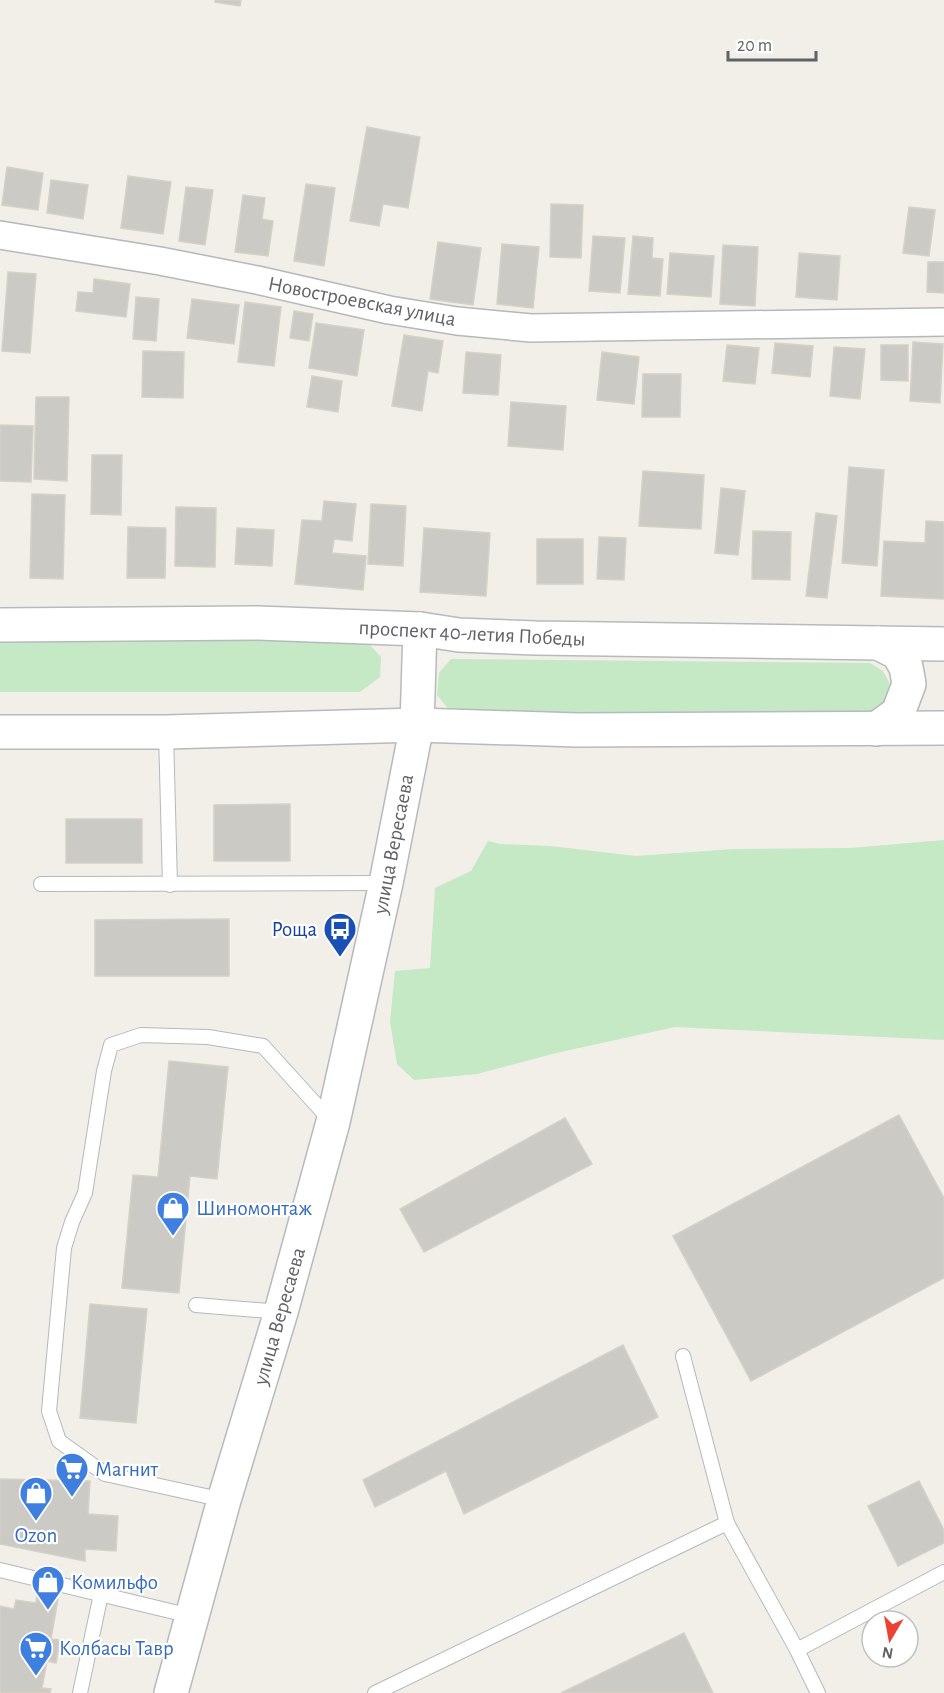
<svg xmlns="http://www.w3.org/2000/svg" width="944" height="1693" viewBox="0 0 944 1693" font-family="'Alegreya Sans',sans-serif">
<rect width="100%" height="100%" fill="#f1efe8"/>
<g fill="#c5e8c5">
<path d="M 0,640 L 365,640 L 381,657 L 380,677 L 360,692 L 0,692 Z"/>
<path d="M 451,659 L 870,663 L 883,671 L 889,682 L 888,696 L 882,707 L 868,715 L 450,711 L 437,695 L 439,673 Z"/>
<path d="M 944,840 L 944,1040 L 675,1027 L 556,1053 L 477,1074 L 414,1080 L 397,1064 L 390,1022 L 395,971 L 430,968 L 435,888 L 471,871 L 488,841 L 500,844 L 550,846 L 636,856 L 734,849 L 850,848 Z"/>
</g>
<g fill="#cccac5" stroke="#d6d1c6" stroke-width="1.5">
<path d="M 215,0 L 241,0 L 240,6 L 215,2 Z"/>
<path d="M 367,127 L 420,137 L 408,208 L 383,204 L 379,226 L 350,221 Z"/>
<path d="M 7,167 L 43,173 L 38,210 L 2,205 Z"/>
<path d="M 128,176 L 171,182 L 163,234 L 121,228 Z"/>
<path d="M 51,180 L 88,185 L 83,219 L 47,213 Z"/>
<path d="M 306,184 L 335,188 L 324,266 L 294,261 Z"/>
<path d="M 186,187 L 213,190 L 205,245 L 179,241 Z"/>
<path d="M 243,195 L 265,198 L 262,219 L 273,221 L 268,256 L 235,252 Z"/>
<path d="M 551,204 L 583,205 L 581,258 L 550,257 Z"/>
<path d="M 909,207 L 935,210 L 929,256 L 903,253 Z"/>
<path d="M 593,236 L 625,238 L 620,293 L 589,291 Z"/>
<path d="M 633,236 L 653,238 L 652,258 L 663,259 L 660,296 L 628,294 Z"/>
<path d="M 438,242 L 481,248 L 473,305 L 430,299 Z"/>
<path d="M 502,244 L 539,247 L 533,308 L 497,304 Z"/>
<path d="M 723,245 L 758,247 L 755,306 L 720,304 Z"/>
<path d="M 670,253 L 714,256 L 711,297 L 667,294 Z"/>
<path d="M 799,253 L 840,256 L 837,300 L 796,297 Z"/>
<path d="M 928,262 L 944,262 L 944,293 L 927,292 Z"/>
<path d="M 8,272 L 36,274 L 30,353 L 2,351 Z"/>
<path d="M 94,279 L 130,284 L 126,317 L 76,311 L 78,292 L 93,293 Z"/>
<path d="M 136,297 L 159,299 L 156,341 L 133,339 Z"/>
<path d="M 192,299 L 239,305 L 234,344 L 187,338 Z"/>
<path d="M 245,302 L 281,307 L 274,366 L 238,362 Z"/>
<path d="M 294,311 L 313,314 L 309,341 L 290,338 Z"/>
<path d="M 316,323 L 364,330 L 357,376 L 309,368 Z"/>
<path d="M 404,335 L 443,341 L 438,373 L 428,371 L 422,411 L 392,406 Z"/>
<path d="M 913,342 L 943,344 L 940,403 L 910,401 Z"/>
<path d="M 775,343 L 813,346 L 810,377 L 772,373 Z"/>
<path d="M 727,345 L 759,348 L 755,384 L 723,381 Z"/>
<path d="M 881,345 L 908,345 L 908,381 L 881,380 Z"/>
<path d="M 834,347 L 865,349 L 860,399 L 830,396 Z"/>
<path d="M 143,351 L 184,352 L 183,398 L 142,397 Z"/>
<path d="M 466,352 L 501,355 L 498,395 L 463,393 Z"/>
<path d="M 602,352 L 639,357 L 634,404 L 597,400 Z"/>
<path d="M 643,374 L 681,374 L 680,417 L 642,417 Z"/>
<path d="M 312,376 L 342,381 L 338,412 L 307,407 Z"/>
<path d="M 36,397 L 69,397 L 67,481 L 34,479 Z"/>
<path d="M 511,402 L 566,406 L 563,450 L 508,446 Z"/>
<path d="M 0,425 L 33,426 L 31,482 L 0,481 Z"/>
<path d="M 92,455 L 122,455 L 121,515 L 91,514 Z"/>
<path d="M 849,467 L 884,470 L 877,566 L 842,563 Z"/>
<path d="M 643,471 L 704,475 L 701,529 L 639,526 Z"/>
<path d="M 721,488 L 745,491 L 738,555 L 715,553 Z"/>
<path d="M 32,494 L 65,495 L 63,579 L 30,578 Z"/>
<path d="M 324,501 L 356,504 L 352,541 L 334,539 L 332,553 L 366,556 L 363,590 L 295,584 L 302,520 L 322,521 Z"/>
<path d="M 371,504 L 406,506 L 403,566 L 368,564 Z"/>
<path d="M 176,507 L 216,508 L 215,567 L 175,566 Z"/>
<path d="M 816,513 L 837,516 L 827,598 L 806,596 Z"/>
<path d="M 926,521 L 944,522 L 944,599 L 881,596 L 884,541 L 925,543 Z"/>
<path d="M 128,527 L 166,528 L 165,578 L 127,578 Z"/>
<path d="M 237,528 L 274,530 L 272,566 L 235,564 Z"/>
<path d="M 424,528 L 490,533 L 486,596 L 420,592 Z"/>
<path d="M 753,531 L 791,532 L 790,580 L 752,579 Z"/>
<path d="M 599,537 L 626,538 L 624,580 L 597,579 Z"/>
<rect x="537" y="539" width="46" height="45"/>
<path d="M 290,804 L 290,861 L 214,861 L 214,805 Z"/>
<rect x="66" y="819" width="76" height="44"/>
<path d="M 229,919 L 229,976 L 95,976 L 95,920 Z"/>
<path d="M 169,1061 L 228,1067 L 217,1179 L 190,1176 L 179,1293 L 122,1288 L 133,1175 L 158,1177 Z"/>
<path d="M 899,1115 L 944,1198 L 944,1278 L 751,1381 L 673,1236 Z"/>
<path d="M 565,1118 L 592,1164 L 424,1252 L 400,1209 Z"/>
<path d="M 90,1304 L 147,1309 L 136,1423 L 80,1418 Z"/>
<path d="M 623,1345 L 658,1417 L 464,1514 L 446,1471 L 375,1507 L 363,1480 Z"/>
<path d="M 0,1479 L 90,1481 L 88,1514 L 118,1516 L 116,1551 L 85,1549 L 85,1561 L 0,1544 Z"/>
<path d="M 919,1481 L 944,1530 L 944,1543 L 898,1566 L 868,1506 Z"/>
<path d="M 37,1595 L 58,1599 L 51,1639 L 60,1640 L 56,1663 L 47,1661 L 42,1688 L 51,1689 L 50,1693 L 0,1693 L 0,1606 L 14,1609 L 16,1600 L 36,1603 Z"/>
<path d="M 684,1633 L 713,1693 L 561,1693 Z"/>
</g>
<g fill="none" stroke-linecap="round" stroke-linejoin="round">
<g stroke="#b5b8bc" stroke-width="16">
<g id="lane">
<path d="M 166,732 L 170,885"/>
<path d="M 41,884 L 386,883"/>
<path d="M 196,1305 L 281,1312"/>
<path d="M 683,1356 L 727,1523 L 797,1650 L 818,1693"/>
<path d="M 224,1500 L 105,1474 L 59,1441 L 49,1411 L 64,1248 L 72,1222 L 85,1193 L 104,1071 L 111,1045 L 141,1035 L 208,1037 L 263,1046 L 331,1121"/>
<path d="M 0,1570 L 191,1616"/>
<path d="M 797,1650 L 944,1572"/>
<path d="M 80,1693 L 101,1594"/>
<path d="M 375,1693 L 727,1523"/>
</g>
</g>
<g stroke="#b5b8bc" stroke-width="30">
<path id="street" d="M 0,235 L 160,261 L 257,280 L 389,310 L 457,321 L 531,328 L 944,322"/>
</g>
<g stroke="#b6babf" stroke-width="36">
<g id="secondary">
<path d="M 0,625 L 258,623 L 420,629 L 459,635 L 536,638 L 944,644"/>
<path d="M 876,729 L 898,713 L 909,684 L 906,667 L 898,653 L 878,643"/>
<path d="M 0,732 L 166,732 L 417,725 L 577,730 L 944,728"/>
<path d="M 171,1693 L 224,1500 L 281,1312 L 333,1122 L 386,883 L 417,725 L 420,629"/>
</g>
</g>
<use href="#lane" stroke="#fff" stroke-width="14"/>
<use href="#street" stroke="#fff" stroke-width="27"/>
<use href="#secondary" stroke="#fff" stroke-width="33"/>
</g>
<defs>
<g id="bus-pin" transform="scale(1.725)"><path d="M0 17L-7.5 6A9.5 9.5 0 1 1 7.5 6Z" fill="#1a4fb4" stroke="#fff"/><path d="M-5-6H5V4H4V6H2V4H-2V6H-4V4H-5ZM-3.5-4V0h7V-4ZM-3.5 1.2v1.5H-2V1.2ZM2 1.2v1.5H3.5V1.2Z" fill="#fff"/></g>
<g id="shop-pin" transform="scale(1.725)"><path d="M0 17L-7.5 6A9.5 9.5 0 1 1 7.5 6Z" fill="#3f7fe0" stroke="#fff"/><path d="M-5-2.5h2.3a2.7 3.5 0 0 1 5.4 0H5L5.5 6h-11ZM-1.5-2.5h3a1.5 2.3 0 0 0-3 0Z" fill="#fff"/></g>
<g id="supermarket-pin" transform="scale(1.725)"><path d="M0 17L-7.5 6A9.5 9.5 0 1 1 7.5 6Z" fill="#3f7fe0" stroke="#fff"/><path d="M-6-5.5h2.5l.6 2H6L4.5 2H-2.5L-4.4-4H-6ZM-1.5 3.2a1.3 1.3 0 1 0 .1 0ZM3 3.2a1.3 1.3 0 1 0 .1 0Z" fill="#fff"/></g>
</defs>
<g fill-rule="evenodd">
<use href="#bus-pin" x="340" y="929"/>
<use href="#shop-pin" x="173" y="1208"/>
<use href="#supermarket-pin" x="72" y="1469"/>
<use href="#shop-pin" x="36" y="1493"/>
<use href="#shop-pin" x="48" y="1582"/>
<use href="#supermarket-pin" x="36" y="1648"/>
</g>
<g text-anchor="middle" stroke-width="4.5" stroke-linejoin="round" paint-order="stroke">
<g font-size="21" fill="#5f6368" stroke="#fff">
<text transform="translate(362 301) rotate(11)" y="7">Новостроевская улица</text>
<text transform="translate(472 633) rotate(3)" y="7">проспект 40-летия Победы</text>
<text transform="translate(393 844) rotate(-79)" y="7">улица Вересаева</text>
<text transform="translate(279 1316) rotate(-74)" y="7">улица Вересаева</text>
</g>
<g font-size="21" fill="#164399" stroke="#fff" text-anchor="end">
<text x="317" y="936">Роща</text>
</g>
<g font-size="21" fill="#366cbe" stroke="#fff" text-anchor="start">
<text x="196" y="1215">Шиномонтаж</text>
<text x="95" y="1476">Магнит</text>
<text x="36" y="1542" text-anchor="middle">Ozon</text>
<text x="71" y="1589">Комильфо</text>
<text x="59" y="1655">Колбасы Тавр</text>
</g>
</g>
<g transform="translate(890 1639) rotate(190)"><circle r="28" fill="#ffffff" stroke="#bfc1c3" stroke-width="1.5"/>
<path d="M0-4.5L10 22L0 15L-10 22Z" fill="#ea4335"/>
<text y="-9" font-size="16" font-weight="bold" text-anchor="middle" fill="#5f6368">N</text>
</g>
<path d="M728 51v9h88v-9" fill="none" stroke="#5f6368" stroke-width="3"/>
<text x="737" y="51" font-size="18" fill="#5f6368" stroke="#ffffff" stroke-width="4.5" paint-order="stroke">20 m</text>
</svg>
